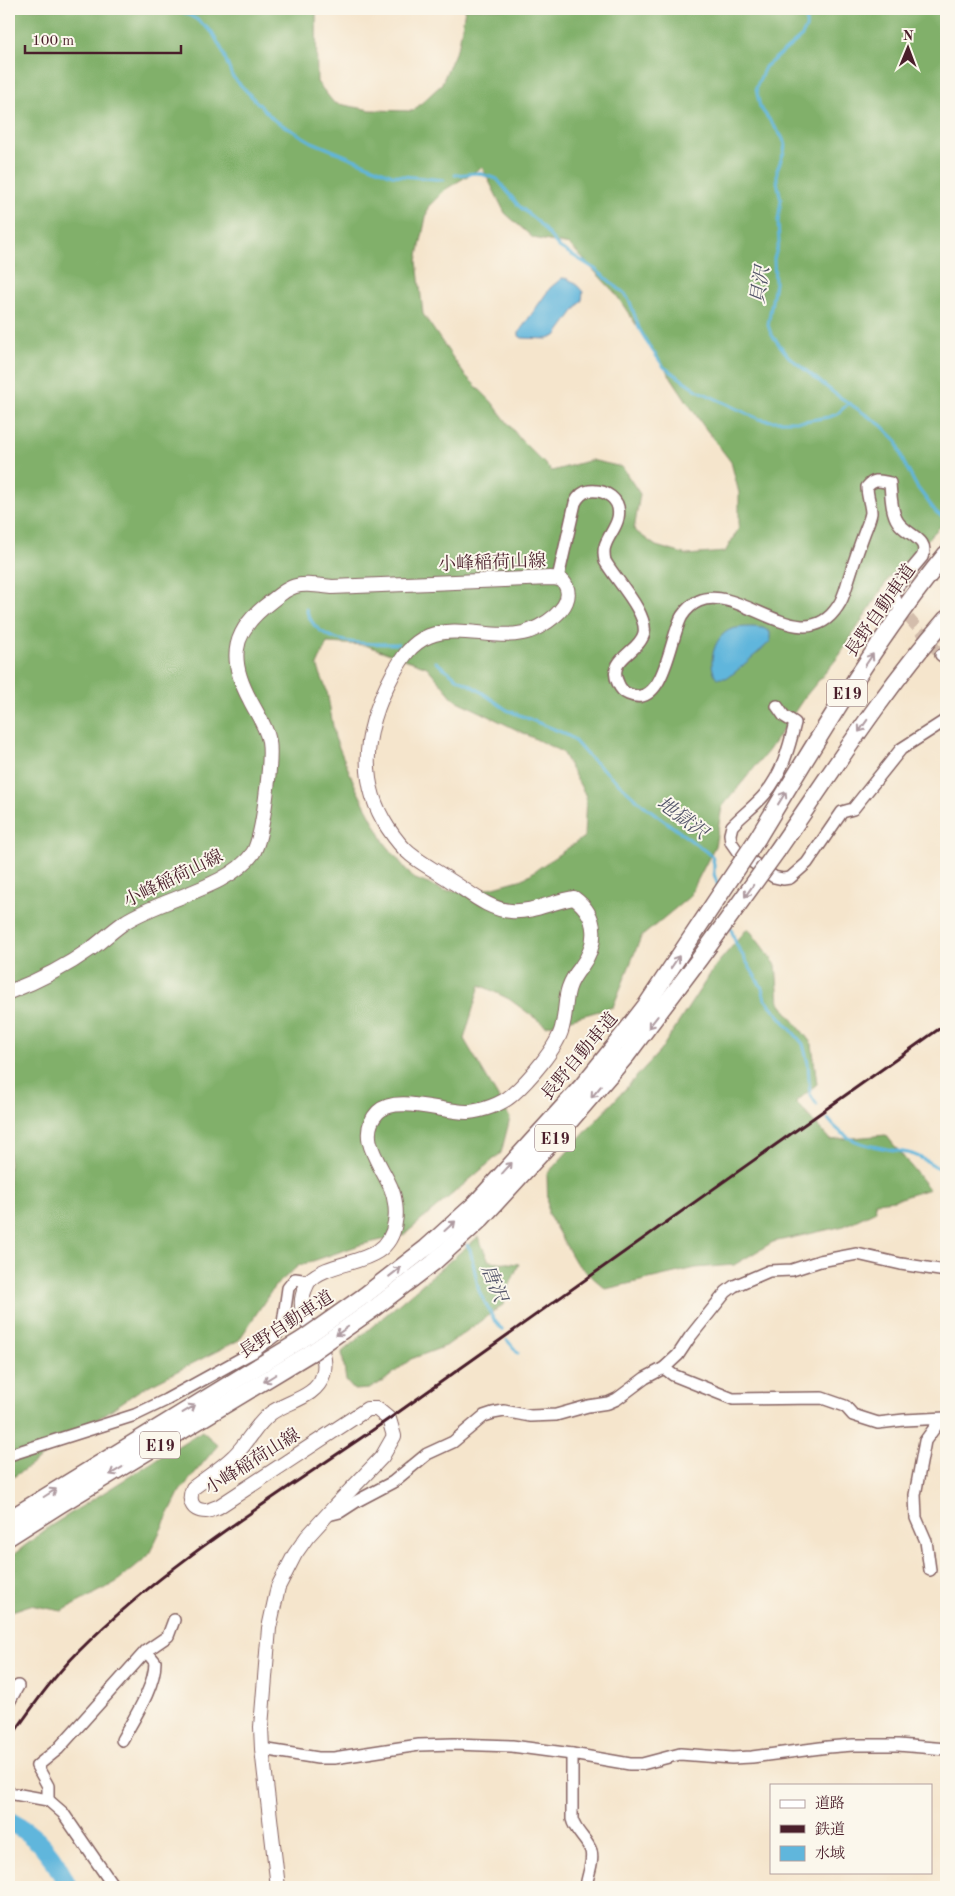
<svg xmlns="http://www.w3.org/2000/svg" width="955" height="1896" viewBox="0 0 955 1896" font-family="'Old Standard TT','Noto Serif JP',serif">
<rect width="100%" height="100%" fill="#fbf7ec"/>
<filter id="ink" filterUnits="userSpaceOnUse"><feTurbulence type="fractalNoise" baseFrequency=".02" numOctaves="2"/><feDisplacementMap in="SourceGraphic" scale="10" xChannelSelector="R" yChannelSelector="G"/><feConvolveMatrix kernelMatrix="1 2 1 2 8 2 1 2 1" color-interpolation-filters="sRGB"/></filter>
<filter id="wash" filterUnits="userSpaceOnUse"><feTurbulence type="fractalNoise" baseFrequency=".0096" numOctaves="4" result="noise"/><feDisplacementMap in="SourceGraphic" scale="20" xChannelSelector="R" yChannelSelector="G"/><feGaussianBlur stdDeviation="1.12" result="paint"/><feColorMatrix in="noise" values="0 0 0 0 0 0 0 0 0 0 0 0 0 0 0 0 0 1.4 0 .05"/><feComposite in="paint" operator="in"/></filter>
<g filter="url(#wash)">
<rect width="100%" height="100%" fill="#f5e5cc"/>
<g fill="#81b06a" stroke="#66684a" fill-rule="evenodd">
<path d="M 9,9 L 316,9 L 317,82 L 334,103 L 370,110 L 413,111 L 441,85 L 459,44 L 465,9 L 946,9 L 946,521 L 889,578 L 839,656 L 804,698 L 769,750 L 722,807 L 715,846 L 689,897 L 641,937 L 613,1007 L 546,1026 L 509,999 L 480,985 L 464,1039 L 510,1118 L 501,1153 L 404,1235 L 360,1245 L 298,1266 L 274,1287 L 239,1340 L 140,1390 L 9,1480 ZM 482,167 L 505,213 L 533,238 L 570,245 L 615,293 L 702,424 L 731,462 L 739,493 L 739,528 L 725,552 L 687,555 L 656,546 L 634,530 L 640,494 L 622,467 L 591,460 L 552,471 L 520,439 L 491,401 L 464,374 L 423,314 L 417,261 L 428,207 L 446,189 ZM 327,643 L 365,645 L 427,667 L 454,699 L 562,752 L 586,796 L 584,837 L 523,879 L 483,890 L 446,891 L 413,878 L 384,842 L 357,790 L 335,738 L 327,691 L 317,665 Z"/>
<path d="M 748,928 L 776,965 L 779,1002 L 812,1044 L 817,1084 L 796,1102 L 830,1140 L 886,1135 L 929,1189 L 894,1200 L 875,1202 L 876,1211 L 844,1226 L 773,1242 L 734,1265 L 696,1268 L 606,1289 L 576,1263 L 548,1214 L 547,1174 L 660,1051 L 716,965 Z"/>
<path d="M 478,1237 L 489,1261 L 519,1264 L 507,1291 L 504,1304 L 446,1346 L 411,1359 L 385,1380 L 369,1389 L 354,1390 L 346,1381 L 342,1352 Z"/>
<path d="M 202,1431 L 218,1445 L 180,1491 L 148,1556 L 115,1583 L 62,1611 L 30,1605 L 9,1612 L 9,1558 L 49,1527 Z"/>
</g>
<g fill="#60b6dc" stroke="#556a84">
<path d="M 562,278 C 571,278 577,285 583,292 L 582,300 L 556,336 L 548,339 L 522,338 L 519,336 L 519,332 L 550,288 Z"/>
<path d="M 753,627 L 763,628 L 770,632 L 770,642 L 734,673 L 726,678 L 717,678 C 707,666 713,641 726,632 C 733,627 744,627 753,627 Z"/>
</g>
<g fill="none" stroke-linecap="round" stroke-linejoin="round">
<g stroke="#60b6dc" stroke-width="3">
<path d="M 177,9 L 196,19 L 212,32 L 222,50 L 232,76 L 274,120 L 312,142 L 392,175 L 444,180"/>
<path d="M 807,9 L 806,28 L 802,36 L 765,67 L 756,88 L 760,107 L 782,137 L 785,144 L 784,152 L 777,170 L 777,181 L 781,200 L 778,221 L 779,242 L 774,259 L 775,283 L 768,325 L 771,334 L 789,357 L 834,393 L 881,425 L 897,441 L 903,461 L 917,487 L 936,512 L 946,520"/>
<path d="M 455,175 L 478,173 L 497,179 L 519,206 L 538,222 L 559,247 L 595,269 L 625,294 L 630,302 L 639,328 L 648,344 L 664,367 L 697,390 L 759,419 L 772,421 L 804,421 L 829,417 L 837,414 L 849,403"/>
<path d="M 306,609 C 308,615 311,621 315,626 C 335,647 373,643 398,644"/>
<path d="M 436,662 L 457,678 L 477,689 L 507,710 L 561,732 L 572,738 L 587,755 L 642,804 L 712,856 L 714,864 L 714,874 L 718,886"/>
<path d="M 730,926 L 736,944 L 762,988 L 765,999 L 803,1044 L 808,1063 L 810,1094 L 817,1105"/>
<path d="M 828,1119 C 852,1150 878,1145 912,1154 C 924,1158 936,1167 946,1173"/>
<path d="M 467,1245 L 470,1249 L 479,1291 L 493,1318 L 502,1330"/>
<path d="M 507,1340 L 518,1353"/>
</g>
<path stroke="#60b6dc" stroke-width="19" d="M 9,1821 C 39,1837 54,1856 68,1887"/>
</g>
</g>
<g filter="url(#ink)">
<g fill="none" stroke-linecap="round" stroke-linejoin="round">
<path stroke="#d3bdac" stroke-width="11" stroke-dasharray="11 5.5" stroke-linecap="butt" d="M 898,606 L 941,655"/>
<g stroke="#866463" stroke-width="14">
<g id="minor">
<path d="M 558,578 L 575,503 C 578,497 582,492 589,491 C 605,489 622,499 618,518 C 616,528 608,536 605,546 C 603,551 604,556 605,561 C 615,579 648,613 644,633 C 640,652 606,659 618,683 C 620,688 623,692 628,694 C 665,710 670,636 682,616 C 686,610 692,604 699,601 C 740,583 803,661 838,606 C 844,598 846,587 849,578 C 854,562 859,547 865,531 C 867,526 870,519 871,513 C 871,505 867,496 867,487 C 874,478 880,481 890,483 C 891,495 891,512 898,522 C 906,535 931,539 922,557 L 896,588 L 894,594 L 897,604"/>
<path d="M 941,655 L 946,658"/>
<path d="M 777,706 L 784,716 L 795,723 C 789,748 782,774 765,794 C 755,806 742,815 732,826 L 730,834 L 731,842 L 738,852 L 774,877 L 783,879 L 790,878 L 807,863 L 842,812 L 853,809 L 901,749 L 946,720"/>
<path d="M 664,1368 L 673,1375 L 733,1399 L 822,1398 L 845,1406 L 853,1415 L 878,1423 L 904,1420 L 946,1418"/>
<path d="M 9,1455 L 135,1415 L 166,1400 L 253,1352 L 277,1334 L 283,1323 L 288,1288 L 295,1279 L 309,1281"/>
<path d="M 328,1515 L 340,1512 L 357,1501 L 393,1482 L 427,1454 L 453,1442 L 484,1416 L 493,1413 L 504,1411 L 530,1416 L 556,1415 L 588,1406 L 608,1403 L 617,1399 L 645,1378 L 664,1368 L 678,1355 L 690,1337 L 726,1292 L 734,1286 L 769,1271 L 792,1270 L 820,1261 L 857,1254 L 901,1264 L 946,1271"/>
<path d="M 930,1570 L 926,1541 L 916,1518 L 915,1495 L 925,1441 L 941,1419"/>
<path d="M 9,1702 L 18,1686"/>
<path d="M 122,1740 C 134,1718 155,1687 155,1662 L 146,1651 L 168,1636 L 174,1620"/>
<path d="M 262,1749 L 318,1758 L 334,1758 L 419,1745 L 454,1744 L 512,1746 L 572,1754 L 630,1764 L 642,1764 L 680,1754 L 732,1758 L 752,1757 L 828,1747 L 853,1745 L 898,1745 L 946,1749"/>
<path d="M 572,1754 L 572,1819 C 575,1832 587,1839 591,1851 C 594,1862 587,1876 586,1887"/>
<path d="M 9,1793 L 48,1800 L 63,1813 L 114,1887"/>
<path d="M 48,1800 L 48,1786 L 37,1766 L 58,1749 L 146,1651"/>
</g>
</g>
<g stroke="#866463" stroke-width="16">
<path id="major" d="M 9,992 C 38,981 67,966 92,948 C 103,940 113,930 125,922 C 160,899 229,888 253,853 C 263,837 272,760 269,741 C 266,726 257,714 250,700 C 230,663 230,635 264,607 C 295,582 294,583 332,587 L 550,578 C 558,578 563,579 566,586 C 576,607 541,629 523,633 C 493,640 458,624 429,636 C 411,643 402,658 393,674 C 366,724 355,778 388,828 C 394,837 401,847 410,854 C 422,864 438,872 451,881 C 469,892 489,910 511,911 C 532,913 553,901 574,898 C 599,916 598,944 581,967 C 561,992 569,1001 562,1028 C 557,1048 528,1081 512,1095 C 502,1104 482,1111 468,1112 C 444,1113 396,1094 378,1112 C 355,1136 381,1164 391,1188 C 395,1197 397,1212 395,1222 C 389,1269 334,1256 309,1281 C 308,1282 306,1287 305,1289 C 290,1321 333,1343 323,1375 C 317,1397 288,1401 271,1413 C 256,1424 248,1443 234,1456 C 222,1468 206,1478 193,1488 C 188,1499 191,1511 206,1511 C 209,1511 214,1508 218,1507 L 367,1409 L 377,1409 L 389,1419 L 394,1436 L 382,1457 L 336,1505 L 307,1537 L 295,1554 L 278,1587 L 269,1628 L 261,1727 L 262,1749 L 278,1887"/>
</g>
<g stroke="#866463" stroke-width="19">
<g id="highway">
<path d="M 757,839 C 816,742 874,642 946,554"/>
<path d="M 777,851 C 832,772 883,691 946,619"/>
<path d="M 364,1296 L 426,1248 L 475,1204 L 582,1086 L 616,1044"/>
<path d="M 373,1309 L 433,1263 L 481,1219 L 558,1135 L 627,1055"/>
<path d="M 9,1519 L 303,1339"/>
<path d="M 9,1537 L 61,1504 L 312,1352"/>
</g>
</g>
<use href="#minor" stroke="#fff" stroke-width="11"/>
<use href="#major" stroke="#fff" stroke-width="14"/>
<use href="#highway" stroke="#fff" stroke-width="16"/>
<path stroke="#4a1f2b" stroke-width="3" d="M 9,1740 C 31,1709 52,1678 79,1651 C 171,1558 286,1491 393,1416 C 577,1285 761,1154 946,1024"/>
<g stroke="#866463" stroke-width="19" stroke-linecap="butt">
<g id="highway-bridge">
<path d="M 616,1044 L 647,1004 L 757,839"/>
<path d="M 627,1055 L 700,958 L 777,851"/>
<path d="M 303,1339 L 364,1296"/>
<path d="M 312,1352 L 373,1309"/>
</g>
</g>
<use href="#highway-bridge" stroke="#fff" stroke-width="16"/>
</g>
<defs><path id="oneway-shaft" d="M-6 0H5M1.5-3L5.5 0L1.5 3" fill="none" stroke-width="1.6" stroke-linecap="round" stroke-linejoin="round" transform="scale(1.25)"/></defs>
<g stroke="#ae9aa0">
<use href="#oneway-shaft" transform="translate(869 660) rotate(-56)"/>
<use href="#oneway-shaft" transform="translate(863 726) rotate(125)"/>
<use href="#oneway-shaft" transform="translate(782 798) rotate(-58)"/>
<use href="#oneway-shaft" transform="translate(749 891) rotate(125)"/>
<use href="#oneway-shaft" transform="translate(675 962) rotate(-56)"/>
<use href="#oneway-shaft" transform="translate(653 1022) rotate(128)"/>
<use href="#oneway-shaft" transform="translate(596 1092) rotate(130)"/>
<use href="#oneway-shaft" transform="translate(507 1168) rotate(-48)"/>
<use href="#oneway-shaft" transform="translate(450 1226) rotate(-42)"/>
<use href="#oneway-shaft" transform="translate(395 1272) rotate(-38)"/>
<use href="#oneway-shaft" transform="translate(342 1331) rotate(145)"/>
<use href="#oneway-shaft" transform="translate(270 1378) rotate(148)"/>
<use href="#oneway-shaft" transform="translate(189 1409) rotate(-31)"/>
<use href="#oneway-shaft" transform="translate(116 1471) rotate(149)"/>
<use href="#oneway-shaft" transform="translate(50 1493) rotate(-32)"/>
</g>
</g>
<g text-anchor="middle" stroke-width="4" stroke-linejoin="round" paint-order="stroke">
<g fill="#fbf7ec" stroke="#7f6065" stroke-width="1">
<rect x="827" y="679.5" width="40" height="27" rx="4"/>
<rect x="535" y="1124.5" width="40" height="27" rx="4"/>
<rect x="140" y="1431.5" width="40" height="27" rx="4"/>
</g>
<g font-size="16" font-weight="bold" fill="#4a1f2b">
<text x="847" y="699">E19</text>
<text x="555" y="1144">E19</text>
<text x="160" y="1451">E19</text>
</g>
<g font-size="18" fill="#4a1f2b" stroke="#fbf7ec">
<text transform="translate(492 562) rotate(-2)" y="6">小峰稲荷山線</text>
<text transform="translate(880 610) rotate(-55)" y="6">長野自動車道</text>
<text transform="translate(173 878) rotate(-26)" y="6">小峰稲荷山線</text>
<text transform="translate(579 1056) rotate(-50)" y="6">長野自動車道</text>
<text transform="translate(286 1324) rotate(-33)" y="6">長野自動車道</text>
<text transform="translate(252 1461) rotate(-32)" y="6">小峰稲荷山線</text>
</g>
<g font-size="19" font-style="italic" fill="#525469" stroke="#fbf7ec">
<text transform="translate(759 285) rotate(-82)" y="7">貝沢</text>
<text transform="translate(683 817) rotate(37)" y="7">地獄沢</text>
<text transform="translate(495 1283) rotate(68)" y="7">唐沢</text>
</g>
</g>
<rect width="955" height="1896" fill="none" stroke="#fbf7ec" stroke-width="30"/>
<rect x="770" y="1784" width="162" height="90" fill="#fbf7ec" stroke="#b4a19f"/>
<rect x="780" y="1800" width="25" height="8" fill="#ffffff" stroke="#b4a19f"/>
<text x="815" y="1808" font-size="15" fill="#4a1f2b">道路</text>
<rect x="780" y="1825" width="25" height="8" fill="#4a1f2b" stroke="#b4a19f"/>
<text x="815" y="1834" font-size="15" fill="#4a1f2b">鉄道</text>
<rect x="780" y="1846" width="25" height="15" fill="#60b6dc" stroke="#b4a19f"/>
<text x="815" y="1858" font-size="15" fill="#4a1f2b">水域</text>
<g transform="translate(908 48) rotate(1)" stroke="#fbf7ec" stroke-width="4" paint-order="stroke">
<path d="M0-4L9 19L0 12L-9 19Z" fill="#4a1f2b"/>
<text y="-8" font-size="14" font-weight="bold" text-anchor="middle" fill="#4a1f2b">N</text>
</g>
<path d="M25 45v8h156v-8" fill="none" stroke="#4a1f2b" stroke-width="2.5"/>
<text x="32" y="45" font-size="15" fill="#4a1f2b" stroke="#fbf7ec" stroke-width="4" paint-order="stroke">100 m</text>
</svg>
